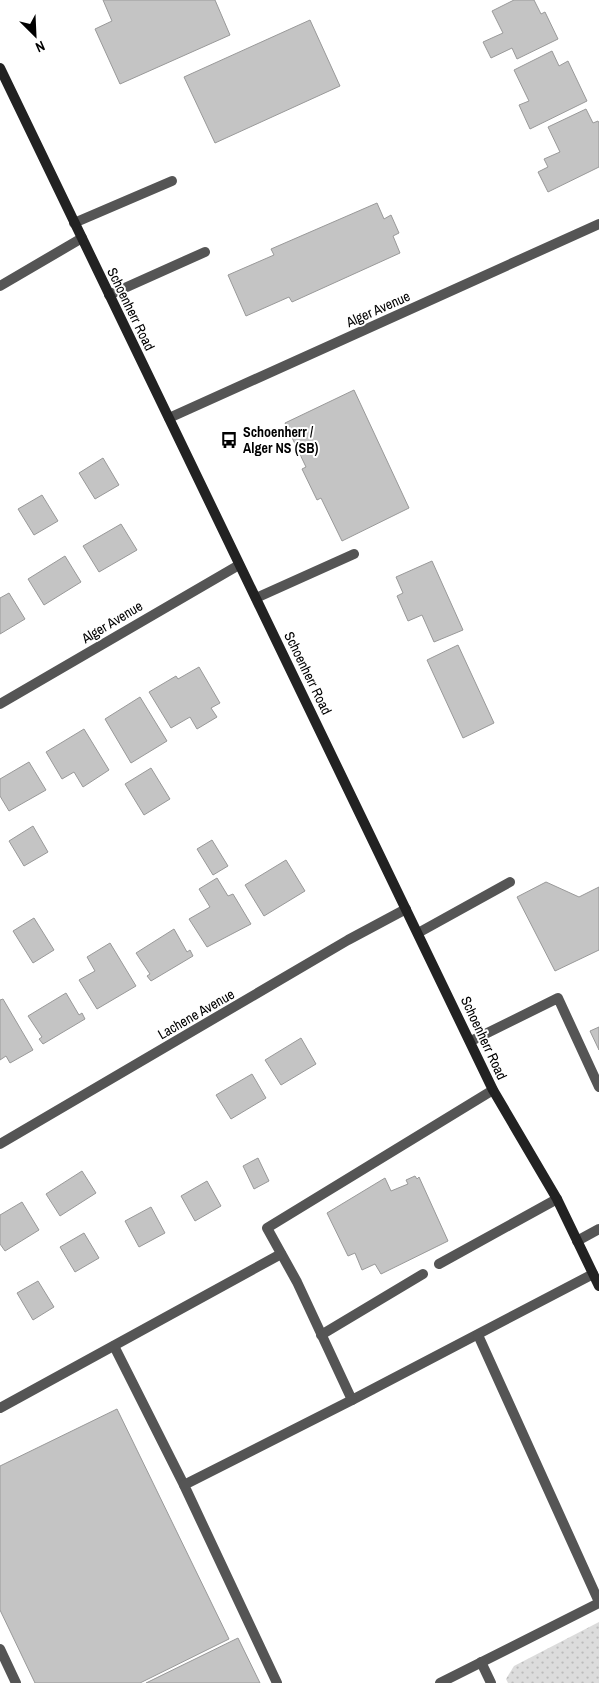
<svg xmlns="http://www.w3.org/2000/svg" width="599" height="1683" viewBox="0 0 599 1683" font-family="'Archivo Narrow',sans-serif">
<defs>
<pattern id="grass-dots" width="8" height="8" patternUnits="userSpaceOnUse" patternTransform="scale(1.25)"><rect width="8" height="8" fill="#dcdcdc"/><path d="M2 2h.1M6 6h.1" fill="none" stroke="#bbb" stroke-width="1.8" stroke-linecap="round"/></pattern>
</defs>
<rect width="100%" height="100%" fill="#fff"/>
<path fill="url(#grass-dots)" d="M 599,1622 L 599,1683 L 508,1683 L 506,1679 L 514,1666 Z"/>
<g fill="#c4c4c4" stroke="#999">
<path d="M 103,0 L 215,0 L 230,35 L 120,84 L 95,29 L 112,21 Z"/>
<path d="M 514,0 L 534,0 L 541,14 L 545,12 L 558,39 L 517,59 L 512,48 L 491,58 L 483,42 L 503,33 L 492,11 Z"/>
<path d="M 310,20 L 340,86 L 215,143 L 184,77 Z"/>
<path d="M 552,51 L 559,66 L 568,61 L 587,101 L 530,129 L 519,105 L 529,101 L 514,70 Z"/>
<path d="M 586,109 L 593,123 L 598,121 L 599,123 L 599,167 L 548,192 L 538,172 L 548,167 L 544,159 L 560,152 L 548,127 Z"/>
<path d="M 377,203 L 384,219 L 391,215 L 399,233 L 393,236 L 400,253 L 292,302 L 289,297 L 246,316 L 228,275 L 274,255 L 271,249 Z"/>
<path d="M 354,390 L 409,508 L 342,541 L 321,498 L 317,500 L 302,469 L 306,467 L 285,423 Z"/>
<path d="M 103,458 L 119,485 L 95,499 L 79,473 Z"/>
<path d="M 42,495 L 58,521 L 34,535 L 18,509 Z"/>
<path d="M 121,524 L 137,550 L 99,572 L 83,546 Z"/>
<path d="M 65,556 L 81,582 L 44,605 L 28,579 Z"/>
<path d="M 432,561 L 463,630 L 434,642 L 422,615 L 408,621 L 397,596 L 403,593 L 396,577 Z"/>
<path d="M 9,593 L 25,619 L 0,634 L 0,598 Z"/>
<path d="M 458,645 L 494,723 L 463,738 L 427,660 Z"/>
<path d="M 199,667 L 220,703 L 211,708 L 217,717 L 197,729 L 190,717 L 171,728 L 149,692 L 176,676 L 178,679 Z"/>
<path d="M 140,697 L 167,741 L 131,763 L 105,719 Z"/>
<path d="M 84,729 L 109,770 L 83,787 L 74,772 L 62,779 L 46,752 Z"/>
<path d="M 29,762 L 46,790 L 9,811 L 0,796 L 0,779 Z"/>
<path d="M 151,768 L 170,799 L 144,815 L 125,784 Z"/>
<path d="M 33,826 L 48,852 L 24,866 L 9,841 Z"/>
<path d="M 212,840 L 228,866 L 213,875 L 197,849 Z"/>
<path d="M 286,860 L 305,891 L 264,916 L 245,885 Z"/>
<path d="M 217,878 L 228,896 L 233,894 L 251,924 L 207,947 L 189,919 L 210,907 L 199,889 Z"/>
<path d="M 546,882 L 579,897 L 599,887 L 599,950 L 555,971 L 517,897 Z"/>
<path d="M 34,918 L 54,950 L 33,963 L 13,931 Z"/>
<path d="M 174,929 L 187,952 L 190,950 L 193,956 L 151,981 L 147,976 L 150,974 L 136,953 Z"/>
<path d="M 110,943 L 136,986 L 97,1009 L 79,980 L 95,971 L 87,957 Z"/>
<path d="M 66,993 L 79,1015 L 82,1013 L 85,1019 L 43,1044 L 39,1039 L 42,1037 L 28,1016 Z"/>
<path d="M 3,999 L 33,1050 L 10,1063 L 6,1056 L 0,1060 L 0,1000 Z"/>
<path d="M 599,1027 L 599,1050 L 590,1031 Z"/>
<path d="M 301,1038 L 316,1064 L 281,1085 L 265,1060 Z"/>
<path d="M 252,1074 L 266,1098 L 231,1119 L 216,1095 Z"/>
<path d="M 258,1158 L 269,1181 L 254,1189 L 243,1166 Z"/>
<path d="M 82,1171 L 96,1193 L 60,1216 L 46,1194 Z"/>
<path d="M 415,1176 L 417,1179 L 419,1177 L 448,1241 L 381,1274 L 375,1264 L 362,1270 L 355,1253 L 348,1256 L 327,1213 L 385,1178 L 391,1191 L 408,1184 L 406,1180 Z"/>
<path d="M 207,1181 L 221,1206 L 195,1221 L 181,1196 Z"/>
<path d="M 22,1202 L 39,1230 L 5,1251 L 0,1244 L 0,1215 Z"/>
<path d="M 151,1207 L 165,1233 L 139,1247 L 125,1221 Z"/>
<path d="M 84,1233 L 99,1258 L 75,1272 L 60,1247 Z"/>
<path d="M 38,1281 L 54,1307 L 33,1320 L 17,1293 Z"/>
<path d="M 117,1409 L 229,1639 L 140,1683 L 35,1683 L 0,1610 L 0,1466 Z"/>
<path d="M 238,1638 L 260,1683 L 146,1683 Z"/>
</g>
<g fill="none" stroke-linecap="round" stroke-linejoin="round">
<g stroke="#555" stroke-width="10">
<path d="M 74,223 L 172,181"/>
<path d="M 109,295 L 205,252"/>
<path d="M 256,598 L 354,554"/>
<path d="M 418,933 L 510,882"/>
<path d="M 471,1041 L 558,998 L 599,1087"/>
<path d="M 493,1090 L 267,1228 L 297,1282 L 352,1400 L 593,1274"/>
<path d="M 577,1241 L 599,1229"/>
<path d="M 439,1264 L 557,1199"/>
<path d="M 321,1335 L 423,1274"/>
<path d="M 478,1335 L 599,1602"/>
<path d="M 114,1346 L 184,1485"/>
<path d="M 0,1408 L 281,1254"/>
<path d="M 0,1649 L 16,1683"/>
<path d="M 481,1662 L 491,1683"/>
<path d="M 277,1683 L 184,1485 L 352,1400"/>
<path d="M 440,1683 L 599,1603"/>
</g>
<g stroke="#555" stroke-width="10">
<path d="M 0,286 L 82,238"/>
<path d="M 169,418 L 599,224"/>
<path d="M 0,704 L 239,565"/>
<path d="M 0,1144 L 348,940 L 406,909"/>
</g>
<path stroke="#222" stroke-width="10" d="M 0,68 L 493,1090 L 557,1199 L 599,1286"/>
</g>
<defs>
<g id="bus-bare" transform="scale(1.35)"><path d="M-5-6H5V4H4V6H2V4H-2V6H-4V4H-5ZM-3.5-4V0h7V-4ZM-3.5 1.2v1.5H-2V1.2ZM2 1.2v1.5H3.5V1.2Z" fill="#000" stroke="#fff" stroke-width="2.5" paint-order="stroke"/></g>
</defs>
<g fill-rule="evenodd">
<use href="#bus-bare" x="229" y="440"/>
</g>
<g text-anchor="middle" stroke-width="4" stroke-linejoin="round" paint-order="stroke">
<g font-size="14" fill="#000" stroke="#fff">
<text transform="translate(131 309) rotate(64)" y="5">Schoenherr Road</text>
<text transform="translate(378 309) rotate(-24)" y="5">Alger Avenue</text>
<text transform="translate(112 622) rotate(-31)" y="5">Alger Avenue</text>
<text transform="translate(308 673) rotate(64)" y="5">Schoenherr Road</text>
<text transform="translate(196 1014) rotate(-30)" y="5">Lachene Avenue</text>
<text transform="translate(484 1038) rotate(65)" y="5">Schoenherr Road</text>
</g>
<g font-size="14" font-weight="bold" fill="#000" stroke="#fff" text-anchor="start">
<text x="243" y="437">Schoenherr /<tspan x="243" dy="16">Alger NS (SB)</tspan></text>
</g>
</g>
<g transform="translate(35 35) rotate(156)" stroke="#ffffff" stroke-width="4" paint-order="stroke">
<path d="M0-4L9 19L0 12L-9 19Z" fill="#000000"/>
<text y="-8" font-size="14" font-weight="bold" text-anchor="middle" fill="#000000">N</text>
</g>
</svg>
